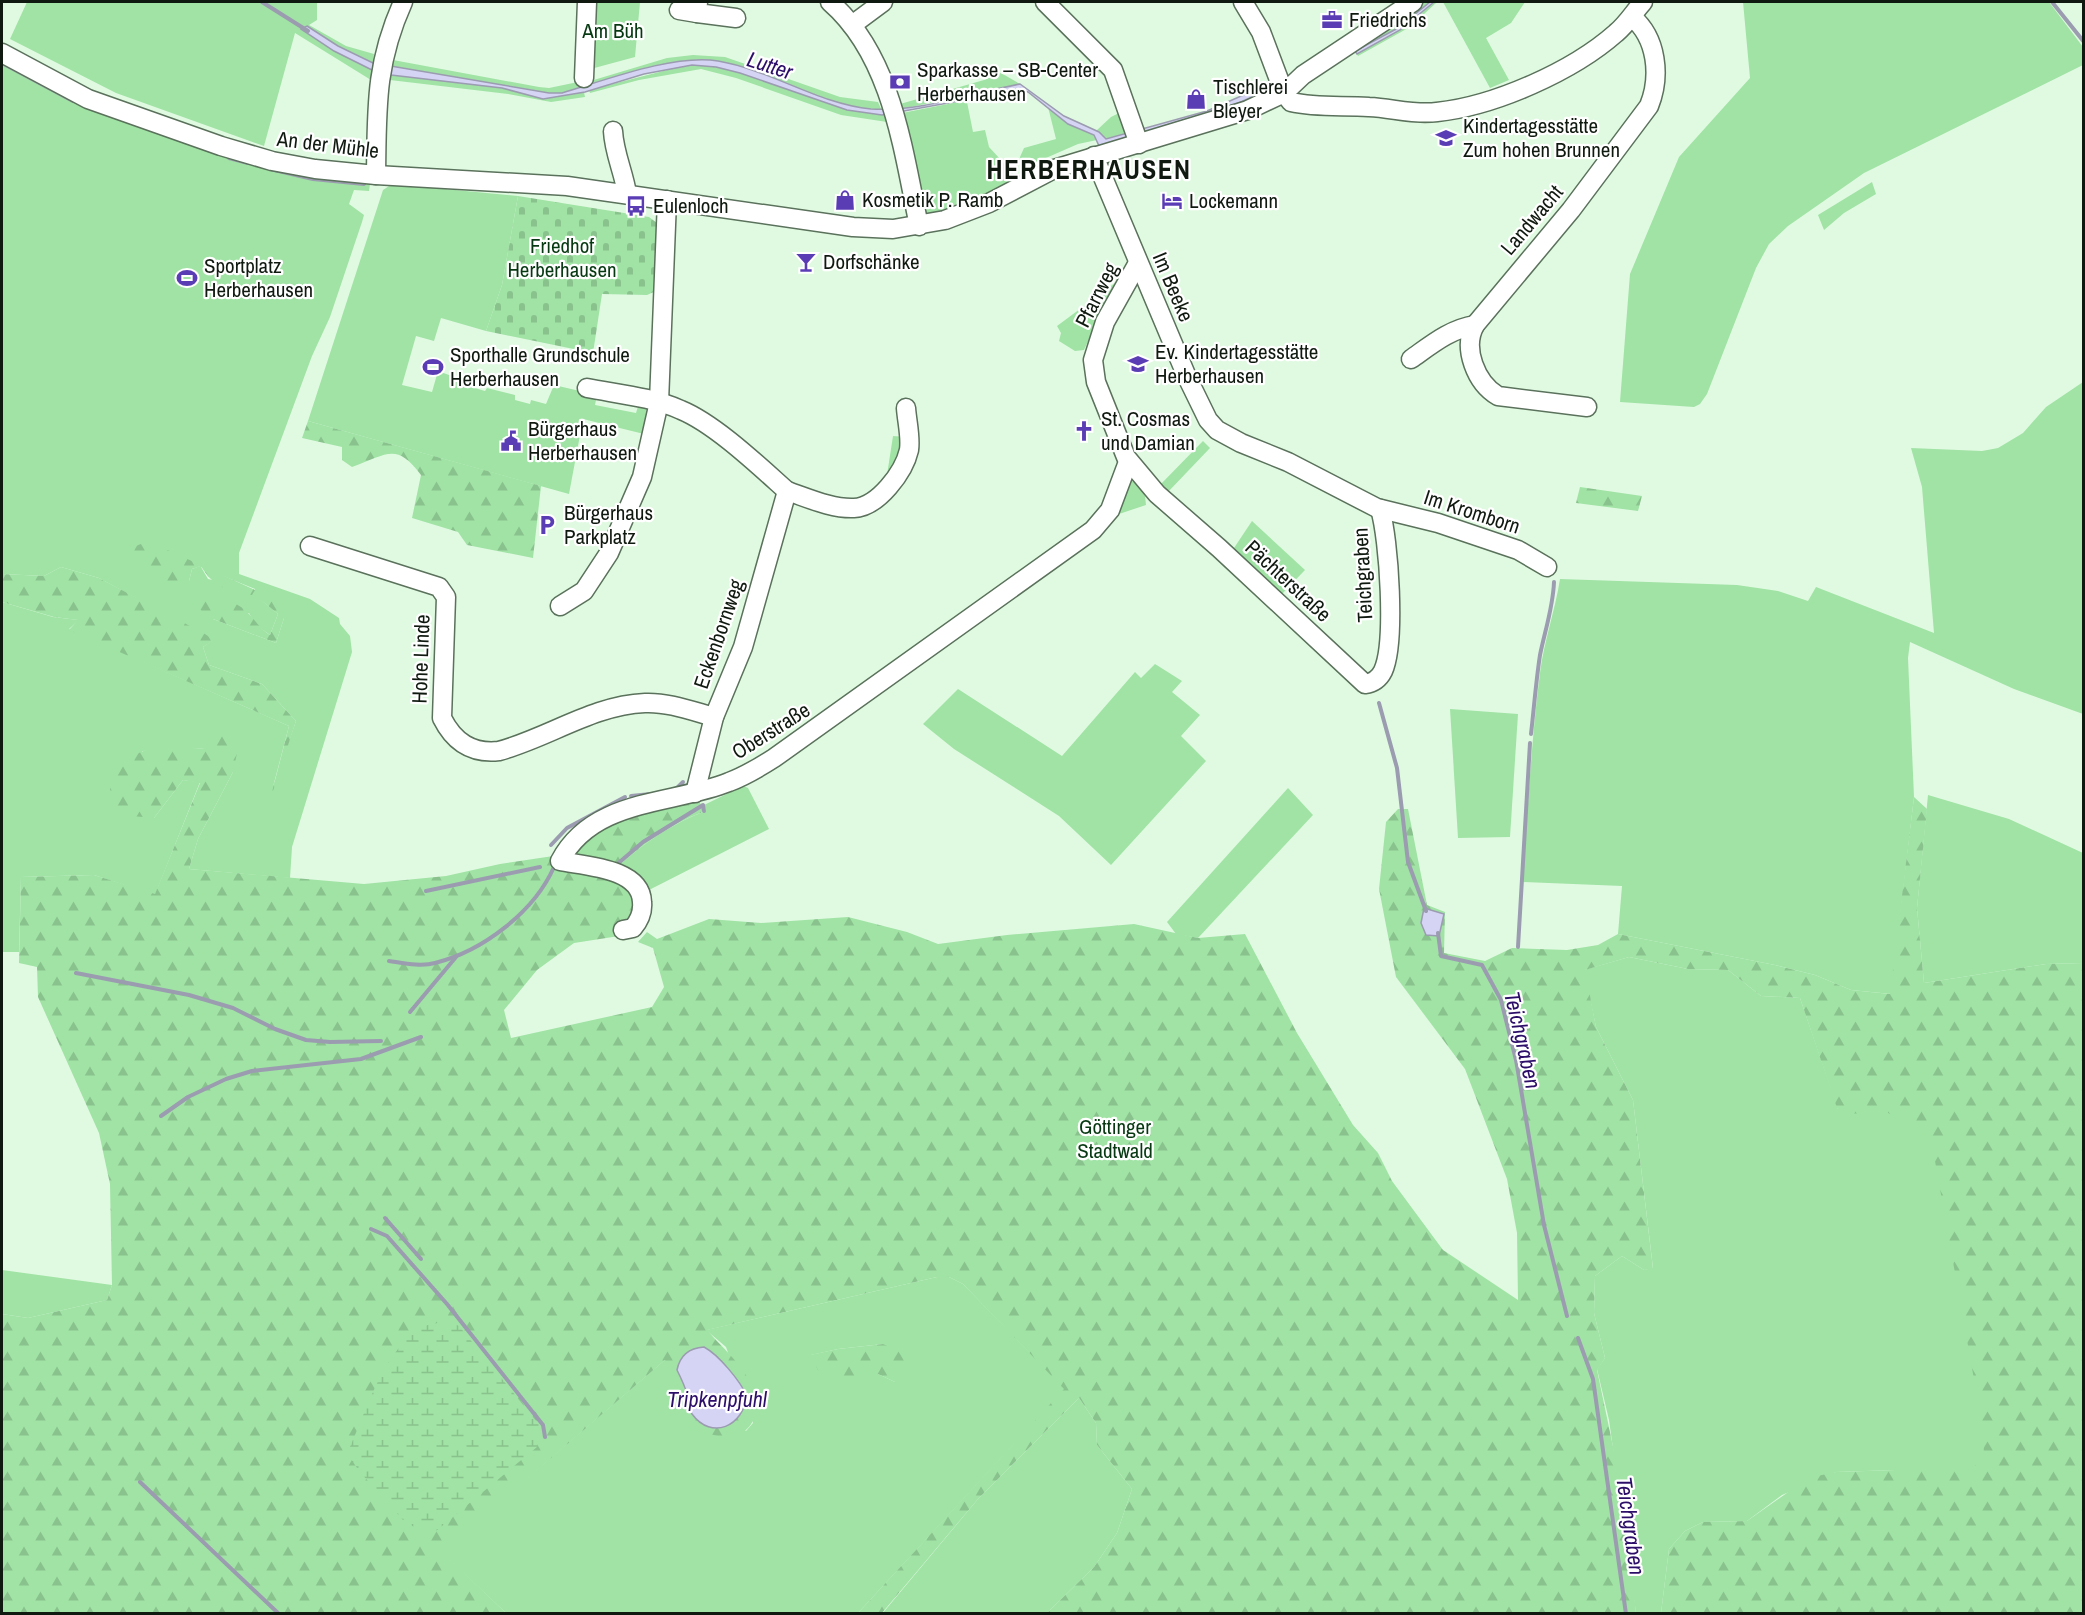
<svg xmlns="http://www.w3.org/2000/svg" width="2085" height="1615" viewBox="0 0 2085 1615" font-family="'Archivo Narrow',sans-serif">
<defs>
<pattern id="forest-firs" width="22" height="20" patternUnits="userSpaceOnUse" patternTransform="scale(1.5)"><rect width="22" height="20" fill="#a0e3a5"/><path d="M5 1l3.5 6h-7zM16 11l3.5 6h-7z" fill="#89c28d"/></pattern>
<pattern id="wetland-marsh" width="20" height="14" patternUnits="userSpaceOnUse" patternTransform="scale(1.5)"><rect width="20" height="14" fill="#a0e3a5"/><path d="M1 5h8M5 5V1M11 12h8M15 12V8" fill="none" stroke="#89c28d"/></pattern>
<pattern id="cemetery-stones" width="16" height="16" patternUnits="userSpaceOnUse" patternTransform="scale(1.5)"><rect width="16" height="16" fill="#a0e3a5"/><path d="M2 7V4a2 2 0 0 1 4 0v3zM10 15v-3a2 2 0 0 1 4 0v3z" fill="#89c28d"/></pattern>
</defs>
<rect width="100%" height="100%" fill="#e0fae1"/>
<g fill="#a0e3a5" fill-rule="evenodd">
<path d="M 27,2 L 317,2 L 317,20 L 309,25 L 346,46 L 374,54 L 371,80 L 295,33 L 264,146 L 116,93 L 10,39 Z"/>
<path d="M 592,2 L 640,2 L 635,57 L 587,70 Z"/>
<path d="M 1421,2 L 1437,2 L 1410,27 L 1358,56 L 1354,49 Z"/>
<path d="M 1443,2 L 1525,2 L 1511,23 L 1486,38 L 1509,80 L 1490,88 Z"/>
<path d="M 1743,2 L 2049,2 L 2083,47 L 2083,65 L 1864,173 L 1788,226 L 1769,244 L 1756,268 L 1707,394 L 1700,404 L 1694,407 L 1620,402 L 1630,274 L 1679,157 L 1750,78 Z"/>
<path d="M 693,55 L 725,57 L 840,97 L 878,102 L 887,122 L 841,115 L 736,78 L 701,69 L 639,80 L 590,93 L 589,90 L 675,68 L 677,63 L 588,85 L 587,82 L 667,58 Z"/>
<path d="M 2,58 L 87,103 L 367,179 L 370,184 L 369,191 L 354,190 L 349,204 L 364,215 L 362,222 L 330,317 L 312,356 L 239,553 L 239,574 L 310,599 L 339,618 L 340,624 L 350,636 L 352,652 L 292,847 L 290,878 L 189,869 L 198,839 L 233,772 L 207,748 L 142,751 L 154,818 L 183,780 L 200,782 L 155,895 L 94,875 L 21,877 L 19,952 L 2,952 L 2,602 L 53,617 L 79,620 L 69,629 L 289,726 L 273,787 L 296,721 L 262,684 L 209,665 L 203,647 L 213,640 L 99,578 L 61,567 L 44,576 L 2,574 ZM 120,553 L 200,566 L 192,569 L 189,581 ZM 201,567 L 255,589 L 255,590 L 208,579 ZM 260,599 L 284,618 L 276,643 L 213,619 L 249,613 L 256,625 L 270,635 L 278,614 Z"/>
<path d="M 393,60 L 539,87 L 549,88 L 578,82 L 582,83 L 585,97 L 551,102 L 508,94 L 390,80 Z"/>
<path d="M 1001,73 L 1020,84 L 901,109 L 900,104 L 984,80 Z"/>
<path d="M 1019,90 L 967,102 L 973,132 L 985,130 L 989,147 L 1013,173 L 1010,184 L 970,204 L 931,216 L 926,214 L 902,113 Z"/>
<path d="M 1048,107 L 1068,124 L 1094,135 L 1097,140 L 1078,144 L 1023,168 L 1020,157 L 1024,148 L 1056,139 Z"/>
<path d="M 1125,110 L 1132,131 L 1106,140 L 1096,131 L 1111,117 Z"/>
<path d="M 1872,182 L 1876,194 L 1844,213 L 1824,230 L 1818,215 Z"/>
<path d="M 392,184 L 518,196 L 502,285 L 486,331 L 441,318 L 434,341 L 416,336 L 402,385 L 432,392 L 438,371 L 471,383 L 471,387 L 485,391 L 487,388 L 515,395 L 515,400 L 530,404 L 531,400 L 546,404 L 554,385 L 597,395 L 595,405 L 636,413 L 639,403 L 647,407 L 644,434 L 583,419 L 569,494 L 308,421 L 383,190 Z"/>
<path d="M 1115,283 L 1084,350 L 1075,351 L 1059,341 L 1061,333 L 1057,326 Z"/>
<path d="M 2083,382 L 2083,714 L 2014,689 L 1910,642 L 1908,658 L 1914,797 L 1891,994 L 1851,990 L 1815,975 L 1775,965 L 1618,934 L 1622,886 L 1522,882 C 1528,812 1531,742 1540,673 C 1544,641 1555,611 1560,579 L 1737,585 L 1778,591 L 1808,601 L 1816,587 L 1934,633 L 1922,487 L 1911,448 L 1982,451 L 1998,448 L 2023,433 L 2046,407 Z"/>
<path d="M 893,436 L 905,437 L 903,449 L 887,475 Z"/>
<path d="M 1203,441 L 1210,448 L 1167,493 L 1159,486 Z"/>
<path d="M 1135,480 L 1145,496 L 1146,505 L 1119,514 L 1117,510 L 1124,486 Z"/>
<path d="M 1252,521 L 1305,570 L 1281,595 L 1232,551 Z"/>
<path d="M 1155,664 L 1182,681 L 1172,692 L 1200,715 L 1181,736 L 1206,761 L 1111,865 L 1059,816 L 954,749 L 923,724 L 958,689 L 1062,756 L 1135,672 L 1141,678 Z"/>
<path d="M 1450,709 L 1518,714 L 1510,837 L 1458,838 Z"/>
<path d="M 743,786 L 748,788 L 769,829 L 649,890 L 637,876 L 617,867 C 644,843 672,823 706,811 L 704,805 Z"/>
<path d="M 1288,788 L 1313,815 L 1198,938 L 1176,934 L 1167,922 Z"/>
<path d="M 1928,795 L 2009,819 L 2083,853 L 2083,963 L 2046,964 L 1924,983 L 1917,908 Z"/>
<path d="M 1629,957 L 1688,969 L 1728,970 L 1761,996 L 1800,998 L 1838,1109 L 1946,1033 L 2083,1613 L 1896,1470 L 1836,1472 L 1782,1495 L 1747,1521 L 1703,1522 L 1685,1531 L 1669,1549 L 1661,1613 L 1636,1613 L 1609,1420 L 1597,1369 L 1605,1358 L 1594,1313 L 1595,1276 L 1622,1256 L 1644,1270 L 1653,1268 L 1633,1100 L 1596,1027 L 1584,970 Z"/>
<path d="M 2,1270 L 112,1285 L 107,1300 L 28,1318 L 2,1314 Z"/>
<path d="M 937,1277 L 949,1277 L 963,1284 L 1065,1389 L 858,1613 L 506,1613 L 441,1552 L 666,1359 L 746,1431 L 753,1423 L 726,1347 L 706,1330 ZM 883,1344 L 895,1382 L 878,1374 L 811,1355 L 838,1349 Z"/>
<path d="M 1079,1398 L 1096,1423 L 1097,1445 L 1132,1489 L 1117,1533 L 1094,1567 L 1047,1613 L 882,1614 L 978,1499 Z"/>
</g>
<g fill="url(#forest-firs)">
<path d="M 308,421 L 541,486 L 533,558 L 467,545 L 458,532 L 412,518 L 421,475 C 396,442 388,454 352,467 L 342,460 L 342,447 L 302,438 Z"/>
<path d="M 1580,487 L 1642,496 L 1638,511 L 1576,503 Z"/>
<path d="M 148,541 L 255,590 L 252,595 C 228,591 213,587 201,566 L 192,569 L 189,581 L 178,593 L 119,553 Z"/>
<path d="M 61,567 L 99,578 L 205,634 L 214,640 L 203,647 L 209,665 L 262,684 L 296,721 L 270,800 L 289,726 L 69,630 L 78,620 L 54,617 L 2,602 L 2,574 L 44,576 Z"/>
<path d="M 262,592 L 277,598 L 292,610 L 284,618 L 276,643 L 213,619 L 188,601 C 207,591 236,599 250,615 C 257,623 261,629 270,635 L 278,614 L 260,599 Z"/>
<path d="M 215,733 L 240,739 L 233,772 L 198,839 L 189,869 L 364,884 L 446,876 L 500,864 L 560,855 L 600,824 L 698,796 L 703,812 C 670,824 643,844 617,867 L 636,892 L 632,934 L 574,943 L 537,970 L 504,1010 L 511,1038 L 652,1007 L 664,987 L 653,948 L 638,942 L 647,932 L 657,939 L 709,919 L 761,923 L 848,917 L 907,932 L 938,944 L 1007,935 L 1134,924 L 1198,938 L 1245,934 L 1297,1033 L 1353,1125 L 1378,1153 L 1392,1181 L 1443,1250 L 1518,1300 L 1517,1233 L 1507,1179 L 1465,1069 L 1396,977 L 1379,889 L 1386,822 L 1398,809 L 1408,809 L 1427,905 L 1445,912 L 1444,953 L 1485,961 L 1512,948 L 1567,950 L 1598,945 L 1618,934 L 1775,965 L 1815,975 L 1851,990 L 1890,994 L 1914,797 L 1927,809 L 1917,908 L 1924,983 L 2046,964 L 2083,963 L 2083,1613 L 1661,1613 L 1669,1549 L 1685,1531 L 1703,1522 L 1747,1521 L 1808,1478 L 1836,1472 L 1895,1470 L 1924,1465 L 1959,1472 L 1977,1465 L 1984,1453 L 1982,1424 L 1930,1133 L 1886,1112 L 1846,1114 L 1837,1108 L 1800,998 L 1761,996 L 1728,970 L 1688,969 L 1629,957 L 1585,970 L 1596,1027 L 1633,1100 L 1653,1269 L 1644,1270 L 1622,1256 L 1595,1276 L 1594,1313 L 1605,1358 L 1597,1370 L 1625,1504 L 1636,1613 L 1047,1613 L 1094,1567 L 1117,1533 L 1132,1489 L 1097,1445 L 1096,1423 L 1079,1398 L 978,1499 L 882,1613 L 858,1613 L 1064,1389 L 963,1284 L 949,1277 L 937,1277 L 707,1330 C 723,1349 750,1370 755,1397 C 763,1442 713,1448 689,1419 C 676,1404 674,1377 665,1360 L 442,1552 L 506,1613 L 2,1614 L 2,1314 L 28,1318 L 107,1300 L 112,1285 L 110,1184 L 99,1133 L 38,997 L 37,967 L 19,963 L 21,877 L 94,875 L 155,894 L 200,783 L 183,780 L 154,818 L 121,815 C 99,790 113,764 141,752 C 155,746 190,749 207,748 Z"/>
<path d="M 883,1344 L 904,1354 L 906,1373 L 895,1382 L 878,1374 L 841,1385 L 818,1370 L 810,1355 L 838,1349 Z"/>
</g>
<path fill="url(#wetland-marsh)" d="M 448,1321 L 459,1326 L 541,1427 L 537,1447 L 436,1531 L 414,1527 L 403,1520 L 359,1471 L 351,1459 L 350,1447 C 367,1409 385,1346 425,1326 C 432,1323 441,1323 448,1321 Z"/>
<path fill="url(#cemetery-stones)" d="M 518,196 L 649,217 L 657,223 L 656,291 L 647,295 L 602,294 L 593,353 L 486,331 L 502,285 Z"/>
<g fill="#d6d4f5" stroke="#9b9cb0" stroke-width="1.5">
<path d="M 1430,2 L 1434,2 L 1400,30 L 1357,54 L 1355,51 L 1398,28 Z"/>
<path d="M 307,26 L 338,46 L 373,63 L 549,93 L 562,93 C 606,80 673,54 718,61 C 771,70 818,104 871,109 C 920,112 972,93 1020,84 L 1064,116 L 1099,132 L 1106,139 L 1207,111 L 1257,89 L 1259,94 L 1204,118 L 1100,148 L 1094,135 L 1068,124 L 1028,92 L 1019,90 L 882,115 L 847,110 L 740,73 L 716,67 L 692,65 L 644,74 L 585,92 L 543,99 L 502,88 L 391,75 L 372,70 L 334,51 L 301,29 Z"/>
<path d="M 1424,908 L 1444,914 L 1439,936 L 1426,935 L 1421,923 Z"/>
<path d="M 704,1347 C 719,1355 740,1381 747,1396 C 743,1426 712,1441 692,1414 C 689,1409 690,1402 688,1396 C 685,1387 681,1378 677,1370 C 680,1355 689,1348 704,1347 Z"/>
</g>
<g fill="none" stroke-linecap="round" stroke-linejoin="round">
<g stroke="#9b9cb0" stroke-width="4">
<path d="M 262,2 L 308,31"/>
<path d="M 2052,2 L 2084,42"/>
<path d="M 2,63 L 73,101"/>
<path d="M 229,158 L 248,163"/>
<path d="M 270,169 L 313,179 L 364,184"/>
<path d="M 1379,703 L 1397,768 L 1408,862 L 1426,911"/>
<path d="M 1531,734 C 1534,708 1536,681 1540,655 C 1545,630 1553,608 1554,582"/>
<path d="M 676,789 L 683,782"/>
<path d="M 631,796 L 651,794"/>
<path d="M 551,845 L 567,828 L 625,797"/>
<path d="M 615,866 L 643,842 L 703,805 L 704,811"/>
<path d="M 426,891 L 540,867"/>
<path d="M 1438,933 L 1441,956 L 1482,965 L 1501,1000 L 1516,1060 L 1544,1225 L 1567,1316"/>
<path d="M 1518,947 L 1530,743"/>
<path d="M 389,961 C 403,963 421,967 435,963 C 483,951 534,912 554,867 L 556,867"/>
<path d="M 76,973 L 189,995 L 233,1008 L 275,1029 L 306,1040 L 330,1042 L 381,1041"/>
<path d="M 410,1012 L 456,957"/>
<path d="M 161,1116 L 188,1097 L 226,1079 L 252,1071 L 361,1059 L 421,1037"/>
<path d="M 385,1218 L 421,1259"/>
<path d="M 371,1229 L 387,1236 L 447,1304 L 543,1425 L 545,1437"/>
<path d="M 1578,1338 L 1593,1379 L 1626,1614"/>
<path d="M 140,1482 L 279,1614"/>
</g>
<g stroke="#5a715b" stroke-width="21">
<g id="minor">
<path d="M 698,2 L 697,13 L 736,18"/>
<path d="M 830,2 C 892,56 903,150 919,226"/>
<path d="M 1045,2 L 1113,70 L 1139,144"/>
<path d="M 1243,2 L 1261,32 L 1284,93 L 1291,102 C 1317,108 1343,105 1369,107 C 1392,108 1414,115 1437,112 C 1495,106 1573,71 1616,33 C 1627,24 1634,12 1643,2"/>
<path d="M 679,10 L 697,13"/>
<path d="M 852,25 L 883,2"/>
<path d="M 2,53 L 88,99 L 221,146 L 272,161 L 315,169 L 376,175 L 567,186 L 853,227 L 893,229 L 945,220 L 989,203 L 1054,169 L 1248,110 L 1284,93 L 1303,75 L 1413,2"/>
<path d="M 584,78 L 587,2"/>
<path d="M 613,131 C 614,153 624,173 627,194"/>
<path d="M 1094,156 L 1187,377 L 1208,420 L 1217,430 L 1241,443 L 1288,462 L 1377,508 L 1438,523 L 1518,550 L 1547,567"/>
<path d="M 376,175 C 377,108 375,64 403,2"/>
<path d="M 1138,263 L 1105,322 L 1093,360 L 1096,382 L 1126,457 L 1157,494 L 1219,548 L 1365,684 C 1373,683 1379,679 1383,671 C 1396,643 1389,539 1380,509"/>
<path d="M 1411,359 C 1431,345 1450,329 1475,325"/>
<path d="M 587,388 C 618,394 652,397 681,410 C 715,424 759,466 787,491 L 743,647 L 714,717 L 695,793"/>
<path d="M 1587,407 L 1498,396 C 1476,383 1462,348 1475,325 L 1571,210 L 1649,106 C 1661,76 1657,38 1632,17"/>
<path d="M 787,491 C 808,498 832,509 854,508 C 878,507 904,472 909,450 C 911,437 907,422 906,408"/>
<path d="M 310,546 L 439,587 L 446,597 L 442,718 C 454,742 472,754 499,751 C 548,738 593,705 645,703 C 668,702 692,711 714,717"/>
<path d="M 560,606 L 584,591 L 609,553 L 642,477 L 659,402 L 667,200"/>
<path d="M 623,930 L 633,928 C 639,921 643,912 642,902 C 641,868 585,866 560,861 C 593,798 672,805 729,782 C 745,776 760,767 774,758 L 1093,530 L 1110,510 L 1128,462"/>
</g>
</g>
<use href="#minor" stroke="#fff" stroke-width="18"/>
</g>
<defs>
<g id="office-bare" transform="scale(1.62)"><path d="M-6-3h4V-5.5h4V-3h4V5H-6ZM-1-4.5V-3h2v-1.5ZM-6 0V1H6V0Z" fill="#5a3db5" stroke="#fff" stroke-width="2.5" paint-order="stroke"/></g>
<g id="bank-bare" transform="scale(1.62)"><path d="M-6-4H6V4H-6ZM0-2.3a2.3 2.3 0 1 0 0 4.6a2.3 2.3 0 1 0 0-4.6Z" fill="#5a3db5" stroke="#fff" stroke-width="2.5" paint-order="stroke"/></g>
<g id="shop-bare" transform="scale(1.62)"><path d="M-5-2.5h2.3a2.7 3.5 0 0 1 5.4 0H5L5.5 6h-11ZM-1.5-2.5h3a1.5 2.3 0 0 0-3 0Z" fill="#5a3db5" stroke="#fff" stroke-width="2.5" paint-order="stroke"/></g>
<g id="school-bare" transform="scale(1.62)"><path d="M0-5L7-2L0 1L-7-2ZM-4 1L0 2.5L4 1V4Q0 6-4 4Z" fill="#5a3db5" stroke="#fff" stroke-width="2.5" paint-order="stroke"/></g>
<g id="hotel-bare" transform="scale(1.62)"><path d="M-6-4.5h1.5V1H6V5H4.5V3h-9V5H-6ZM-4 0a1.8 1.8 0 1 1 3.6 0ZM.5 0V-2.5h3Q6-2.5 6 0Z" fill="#5a3db5" stroke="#fff" stroke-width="2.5" paint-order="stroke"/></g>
<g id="bus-bare" transform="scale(1.62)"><path d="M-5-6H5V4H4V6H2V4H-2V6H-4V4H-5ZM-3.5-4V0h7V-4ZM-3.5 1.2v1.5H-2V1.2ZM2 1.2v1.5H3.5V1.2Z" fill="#5a3db5" stroke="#fff" stroke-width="2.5" paint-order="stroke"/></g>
<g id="bar-bare" transform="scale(1.62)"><path d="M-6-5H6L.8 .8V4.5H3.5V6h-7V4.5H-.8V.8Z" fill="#5a3db5" stroke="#fff" stroke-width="2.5" paint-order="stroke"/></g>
<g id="stadium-bare" transform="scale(1.62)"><path d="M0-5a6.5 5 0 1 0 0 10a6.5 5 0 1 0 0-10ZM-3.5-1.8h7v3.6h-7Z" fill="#5a3db5" stroke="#fff" stroke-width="2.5" paint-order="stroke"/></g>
<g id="church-bare" transform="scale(1.62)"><path d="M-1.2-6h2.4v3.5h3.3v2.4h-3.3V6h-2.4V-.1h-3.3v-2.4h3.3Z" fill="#5a3db5" stroke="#fff" stroke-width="2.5" paint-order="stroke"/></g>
<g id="civic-bare" transform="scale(1.62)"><path d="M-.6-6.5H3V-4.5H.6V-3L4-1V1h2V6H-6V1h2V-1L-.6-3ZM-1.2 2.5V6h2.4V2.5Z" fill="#5a3db5" stroke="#fff" stroke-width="2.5" paint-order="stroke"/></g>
<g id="parking-bare" transform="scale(1.62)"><path d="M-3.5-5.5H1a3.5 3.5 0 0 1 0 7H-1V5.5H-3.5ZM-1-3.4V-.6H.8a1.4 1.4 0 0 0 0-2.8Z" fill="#5a3db5" stroke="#fff" stroke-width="2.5" paint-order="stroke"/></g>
</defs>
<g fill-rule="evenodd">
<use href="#office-bare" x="1332" y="20"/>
<use href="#bank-bare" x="900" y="82"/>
<use href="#shop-bare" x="1196" y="99"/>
<use href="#school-bare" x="1446" y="138"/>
<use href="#shop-bare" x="845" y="200"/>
<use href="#hotel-bare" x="1172" y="201"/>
<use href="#bus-bare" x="636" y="206"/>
<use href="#bar-bare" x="806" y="262"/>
<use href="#stadium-bare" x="187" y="278"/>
<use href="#school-bare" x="1138" y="364"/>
<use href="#stadium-bare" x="433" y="367"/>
<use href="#church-bare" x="1084" y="431"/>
<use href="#civic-bare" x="511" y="441"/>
<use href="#parking-bare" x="547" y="525"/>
</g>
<g text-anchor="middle" stroke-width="4.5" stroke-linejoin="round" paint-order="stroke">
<g font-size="21" fill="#101910" stroke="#fff" text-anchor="start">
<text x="1349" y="27">Friedrichs</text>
<text x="917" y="77">Sparkasse – SB-Center<tspan x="917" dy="24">Herberhausen</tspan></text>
<text x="1213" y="94">Tischlerei<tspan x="1213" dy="24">Bleyer</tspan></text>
<text x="1463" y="133">Kindertagesstätte<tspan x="1463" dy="24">Zum hohen Brunnen</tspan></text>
<text x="862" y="207">Kosmetik P. Ramb</text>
<text x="1189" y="208">Lockemann</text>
<text x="653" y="213">Eulenloch</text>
<text x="823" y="269">Dorfschänke</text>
<text x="204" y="273">Sportplatz<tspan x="204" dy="24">Herberhausen</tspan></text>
<text x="1155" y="359">Ev. Kindertagesstätte<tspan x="1155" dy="24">Herberhausen</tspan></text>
<text x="450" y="362">Sporthalle Grundschule<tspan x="450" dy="24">Herberhausen</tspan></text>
<text x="1101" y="426">St. Cosmas<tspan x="1101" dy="24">und Damian</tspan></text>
<text x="528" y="436">Bürgerhaus<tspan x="528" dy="24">Herberhausen</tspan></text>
<text x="564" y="520">Bürgerhaus<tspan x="564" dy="24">Parkplatz</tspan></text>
</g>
<g font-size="21" fill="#063911" stroke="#fff">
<text x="613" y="38">Am Büh</text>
<text x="562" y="253">Friedhof<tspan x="562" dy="24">Herberhausen</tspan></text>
<text x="1115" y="1134">Göttinger<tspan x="1115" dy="24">Stadtwald</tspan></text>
</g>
<g font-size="21" fill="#101910" stroke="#fff">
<text transform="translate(328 145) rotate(7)" y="7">An der Mühle</text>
<text transform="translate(1532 220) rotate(-50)" y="7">Landwacht</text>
<text transform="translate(1173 287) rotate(67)" y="7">Im Beeke</text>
<text transform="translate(1097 295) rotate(-63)" y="7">Pfarrweg</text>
<text transform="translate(1472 512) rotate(18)" y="7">Im Kromborn</text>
<text transform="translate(1363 575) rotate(-93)" y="7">Teichgraben</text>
<text transform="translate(1288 581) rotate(43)" y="7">Pächterstraße</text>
<text transform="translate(719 634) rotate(-71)" y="7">Eckenbornweg</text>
<text transform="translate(421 659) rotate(-88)" y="7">Hohe Linde</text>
<text transform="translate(771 731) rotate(-32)" y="7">Oberstraße</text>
</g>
<g font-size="22" font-style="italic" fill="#2c0e69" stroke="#fff">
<text transform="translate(770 65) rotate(18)" y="8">Lutter</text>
<text transform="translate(1523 1040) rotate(77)" y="8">Teichgraben</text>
<text x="717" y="1407">Tripkenpfuhl</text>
<text transform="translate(1631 1526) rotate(82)" y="8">Teichgraben</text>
</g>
<g font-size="27" font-weight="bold" letter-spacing="1.5" fill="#101910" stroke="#fff">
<text x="1089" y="179">HERBERHAUSEN</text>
</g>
</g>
<rect width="2085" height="1615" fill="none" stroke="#101910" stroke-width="6"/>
</svg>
